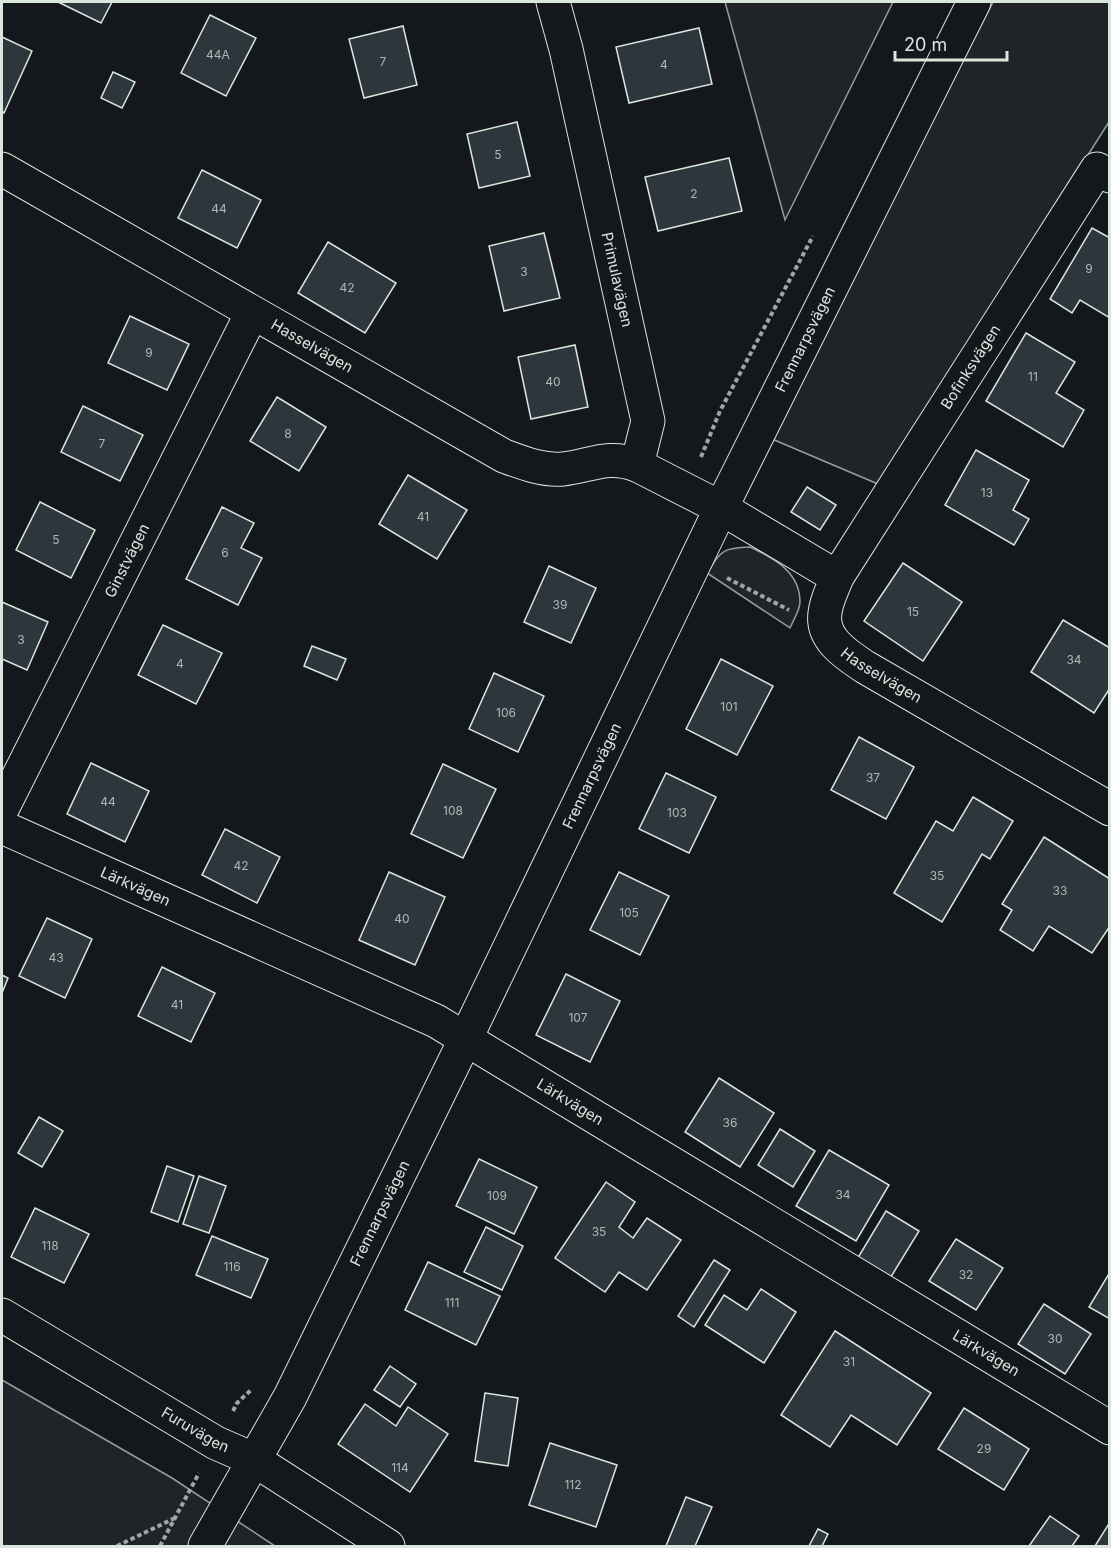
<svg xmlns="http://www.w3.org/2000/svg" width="1111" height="1548" viewBox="0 0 1111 1548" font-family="Inter,sans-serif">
<rect width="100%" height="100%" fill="#14181c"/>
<g fill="#202428" stroke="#939e99" stroke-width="1.5">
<path d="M 725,2 L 893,2 L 785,220 Z"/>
<path d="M 993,2 L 1109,2 L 1109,122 L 878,484 L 772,439 Z"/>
<path d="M 750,547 C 774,558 800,572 800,602 C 800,610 793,621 790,628 L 707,573 C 722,550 722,548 750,547 Z"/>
<path d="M 2,1380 L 172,1478 L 275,1546 L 2,1546 Z"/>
</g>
<g fill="#2c363c" stroke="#d8e6dc" stroke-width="1.5">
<path d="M 58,2 L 112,2 L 101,23 Z"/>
<path d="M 210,15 L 256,38 L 226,96 L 181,73 Z"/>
<path d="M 403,26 L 417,85 L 364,98 L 349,39 Z"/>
<path d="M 699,28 L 712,84 L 629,103 L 616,47 Z"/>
<path d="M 2,37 L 32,51 L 4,113 L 2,111 Z"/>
<path d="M 113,72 L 135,82 L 122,108 L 101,98 Z"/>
<path d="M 517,122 L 530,176 L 479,188 L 467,134 Z"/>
<path d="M 729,158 L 742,211 L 658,231 L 645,177 Z"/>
<path d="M 202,170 L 261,200 L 237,248 L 178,218 Z"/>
<path d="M 1092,228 L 1110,238 L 1110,318 L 1080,300 L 1072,313 L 1050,299 Z"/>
<path d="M 544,233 L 560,298 L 504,311 L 489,246 Z"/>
<path d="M 328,242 L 396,283 L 365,333 L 298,293 Z"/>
<path d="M 130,316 L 189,344 L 167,390 L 108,363 Z"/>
<path d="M 1026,333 L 1075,362 L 1056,393 L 1084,410 L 1063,447 L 986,401 Z"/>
<path d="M 575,345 L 588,407 L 531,419 L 518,357 Z"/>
<path d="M 277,397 L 326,427 L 299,471 L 250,441 Z"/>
<path d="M 83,406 L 143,435 L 120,481 L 61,452 Z"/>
<path d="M 976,450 L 1029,480 L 1013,510 L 1029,519 L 1014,545 L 945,505 Z"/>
<path d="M 408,475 L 467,510 L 437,559 L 379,524 Z"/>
<path d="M 807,487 L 836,505 L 820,530 L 791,512 Z"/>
<path d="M 40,502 L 95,530 L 71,578 L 16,550 Z"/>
<path d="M 222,507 L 254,523 L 241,548 L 262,558 L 238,605 L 186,579 Z"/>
<path d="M 903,563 L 962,602 L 923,661 L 864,621 Z"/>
<path d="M 549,566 L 596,588 L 571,643 L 524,622 Z"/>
<path d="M 2,602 L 48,622 L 27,670 L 2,659 Z"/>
<path d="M 1063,620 L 1110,648 L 1110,688 L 1094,713 L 1031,672 Z"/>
<path d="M 163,625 L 222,653 L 196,704 L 138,675 Z"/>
<path d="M 312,646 L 346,659 L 337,680 L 304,666 Z"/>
<path d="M 721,659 L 773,686 L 737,755 L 686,729 Z"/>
<path d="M 494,673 L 544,696 L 518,752 L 469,729 Z"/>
<path d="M 859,737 L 914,767 L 886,819 L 831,790 Z"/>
<path d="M 91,763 L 149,791 L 125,842 L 67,814 Z"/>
<path d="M 443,764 L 496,789 L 463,858 L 411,834 Z"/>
<path d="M 666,773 L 716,797 L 689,853 L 639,829 Z"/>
<path d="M 973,797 L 1013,821 L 990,859 L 982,854 L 942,922 L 894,893 L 936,821 L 953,831 Z"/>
<path d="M 225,829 L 280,857 L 257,903 L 202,875 Z"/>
<path d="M 1044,837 L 1110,879 L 1110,926 L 1092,953 L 1049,926 L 1033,951 L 1000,930 L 1012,910 L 1002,904 Z"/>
<path d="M 389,872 L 445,897 L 415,965 L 359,940 Z"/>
<path d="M 619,872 L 669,896 L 640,955 L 590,930 Z"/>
<path d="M 47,918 L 92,939 L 65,998 L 19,976 Z"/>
<path d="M 162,967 L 215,993 L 191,1042 L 138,1016 Z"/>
<path d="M 566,974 L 620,1001 L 590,1062 L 536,1035 Z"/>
<path d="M 2,975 L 8,978 L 2,993 Z"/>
<path d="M 719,1078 L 774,1113 L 740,1167 L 685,1132 Z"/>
<path d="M 39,1117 L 63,1131 L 42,1167 L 18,1153 Z"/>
<path d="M 780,1129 L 815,1151 L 793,1187 L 758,1165 Z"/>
<path d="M 829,1150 L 889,1185 L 856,1241 L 796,1206 Z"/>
<path d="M 479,1159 L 537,1187 L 514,1234 L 456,1206 Z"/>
<path d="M 167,1166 L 194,1176 L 178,1222 L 151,1212 Z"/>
<path d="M 199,1176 L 226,1186 L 209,1233 L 183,1224 Z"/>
<path d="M 606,1182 L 635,1202 L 619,1227 L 633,1238 L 647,1218 L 681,1240 L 647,1290 L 619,1272 L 605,1292 L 555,1258 Z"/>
<path d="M 35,1208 L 89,1234 L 64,1283 L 11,1257 Z"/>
<path d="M 886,1211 L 919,1231 L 889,1280 L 856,1261 Z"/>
<path d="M 486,1227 L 523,1246 L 502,1290 L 464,1272 Z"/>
<path d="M 212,1236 L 268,1259 L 251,1298 L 196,1275 Z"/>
<path d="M 956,1239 L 1003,1268 L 976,1310 L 929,1281 Z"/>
<path d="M 714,1260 L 730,1270 L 694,1327 L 678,1316 Z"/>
<path d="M 428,1262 L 500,1296 L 476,1345 L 405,1310 Z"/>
<path d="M 1110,1272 L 1110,1319 L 1089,1307 Z"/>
<path d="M 761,1289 L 796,1312 L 764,1363 L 705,1325 L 724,1295 L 747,1310 Z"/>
<path d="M 1044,1304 L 1091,1334 L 1065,1374 L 1018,1344 Z"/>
<path d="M 835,1331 L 931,1393 L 897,1445 L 851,1415 L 830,1447 L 781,1415 Z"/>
<path d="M 390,1366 L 416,1384 L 400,1407 L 374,1390 Z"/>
<path d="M 485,1393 L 518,1398 L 508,1466 L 475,1461 Z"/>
<path d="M 365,1404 L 396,1426 L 408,1407 L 448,1434 L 410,1492 L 338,1444 Z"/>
<path d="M 964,1408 L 1029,1449 L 1004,1490 L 938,1449 Z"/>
<path d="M 550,1443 L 617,1465 L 596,1527 L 529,1505 Z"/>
<path d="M 686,1497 L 712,1507 L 695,1546 L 666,1546 Z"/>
<path d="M 1050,1516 L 1079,1536 L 1072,1546 L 1029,1546 Z"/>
<path d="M 1110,1522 L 1110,1546 L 1095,1546 Z"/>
<path d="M 818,1529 L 828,1534 L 822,1546 L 809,1546 Z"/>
</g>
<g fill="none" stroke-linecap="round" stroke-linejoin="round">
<g stroke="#d8e6dc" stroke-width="35">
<g id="minor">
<path id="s1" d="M 553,2 L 566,49 L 648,421 L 637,465 L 721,508 L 837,577 C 833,588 826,601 825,613 C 821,639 847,655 865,667 L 1110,809"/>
<path id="s2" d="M 2,169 L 504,456 C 523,463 543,471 563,469 C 591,466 607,454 637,465"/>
<path id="s3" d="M 837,577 L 1097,169 L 1110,176"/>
<path id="s4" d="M 2,809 L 252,313"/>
<path id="s5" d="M 2,827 L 436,1021 L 1110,1428"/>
<path id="s6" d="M 2,1315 L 216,1443 L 253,1459 L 388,1546"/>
<path id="s7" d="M 205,1546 L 290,1397 L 466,1038 L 721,508 L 974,2"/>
</g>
</g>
<g stroke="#9da8a2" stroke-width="4" stroke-dasharray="4.5 3" stroke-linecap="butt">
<path d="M 701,457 L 720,411 L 813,236"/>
<path d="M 727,578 L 789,610"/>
<path d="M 233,1411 L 237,1403 L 251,1390"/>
<path d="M 117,1546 L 175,1518"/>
<path d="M 160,1546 L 199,1473"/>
</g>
<use href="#minor" stroke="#14181c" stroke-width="33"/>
</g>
<g text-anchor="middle" stroke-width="4.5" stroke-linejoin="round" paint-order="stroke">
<g font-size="12" fill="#adbab4">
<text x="218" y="59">44A</text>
<text x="383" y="66">7</text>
<text x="664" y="69">4</text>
<text x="498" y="159">5</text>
<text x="694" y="198">2</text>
<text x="219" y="213">44</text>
<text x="1089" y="273">9</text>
<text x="524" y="276">3</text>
<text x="347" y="292">42</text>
<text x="149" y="357">9</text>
<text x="1033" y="381">11</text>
<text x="553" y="386">40</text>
<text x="288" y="438">8</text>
<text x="102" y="448">7</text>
<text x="987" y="497">13</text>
<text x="423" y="521">41</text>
<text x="56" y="544">5</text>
<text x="225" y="557">6</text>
<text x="560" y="609">39</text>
<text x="913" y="616">15</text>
<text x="21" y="644">3</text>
<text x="1074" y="664">34</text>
<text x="180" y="668">4</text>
<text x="729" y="711">101</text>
<text x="506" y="717">106</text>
<text x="873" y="782">37</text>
<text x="108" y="806">44</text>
<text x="453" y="815">108</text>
<text x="677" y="817">103</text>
<text x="241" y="870">42</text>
<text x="937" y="880">35</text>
<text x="1060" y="895">33</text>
<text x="629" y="917">105</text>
<text x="402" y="923">40</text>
<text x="56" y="962">43</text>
<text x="177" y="1009">41</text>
<text x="578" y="1022">107</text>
<text x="730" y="1127">36</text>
<text x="843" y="1199">34</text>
<text x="497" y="1200">109</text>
<text x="599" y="1236">35</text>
<text x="50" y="1250">118</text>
<text x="232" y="1271">116</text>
<text x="966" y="1279">32</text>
<text x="452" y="1307">111</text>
<text x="1055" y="1343">30</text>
<text x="849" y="1366">31</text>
<text x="984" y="1453">29</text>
<text x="400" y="1472">114</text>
<text x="573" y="1489">112</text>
</g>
<g font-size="15" fill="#d8e6dc" stroke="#14181c">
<text dy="5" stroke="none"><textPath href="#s1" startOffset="285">Primulavägen</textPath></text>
<text dy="5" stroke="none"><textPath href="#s7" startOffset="1348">Frennarpsvägen</textPath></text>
<text dy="5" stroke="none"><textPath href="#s2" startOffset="357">Hasselvägen</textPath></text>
<text dy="5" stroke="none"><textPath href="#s3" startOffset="249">Bofinksvägen</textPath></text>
<text dy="5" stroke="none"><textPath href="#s4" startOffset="278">Ginstvägen</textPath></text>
<text dy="5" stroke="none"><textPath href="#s1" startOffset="832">Hasselvägen</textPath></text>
<text dy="5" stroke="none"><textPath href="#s7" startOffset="862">Frennarpsvägen</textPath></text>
<text dy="5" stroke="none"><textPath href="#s5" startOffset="146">Lärkvägen</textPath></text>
<text dy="5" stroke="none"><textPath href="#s5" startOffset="632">Lärkvägen</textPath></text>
<text dy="5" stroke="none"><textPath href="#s7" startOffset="376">Frennarpsvägen</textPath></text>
<text dy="5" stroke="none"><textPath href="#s5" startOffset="1118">Lärkvägen</textPath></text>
<text dy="5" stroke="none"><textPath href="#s6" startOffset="225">Furuvägen</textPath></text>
</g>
</g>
<rect width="1111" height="1548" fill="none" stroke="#d8e6dc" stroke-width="6"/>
<path d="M895 51v9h112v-9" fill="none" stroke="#d8e6dc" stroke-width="3"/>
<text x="904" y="51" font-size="18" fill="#d8e6dc" stroke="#14181c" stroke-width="4.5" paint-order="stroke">20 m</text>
</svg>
